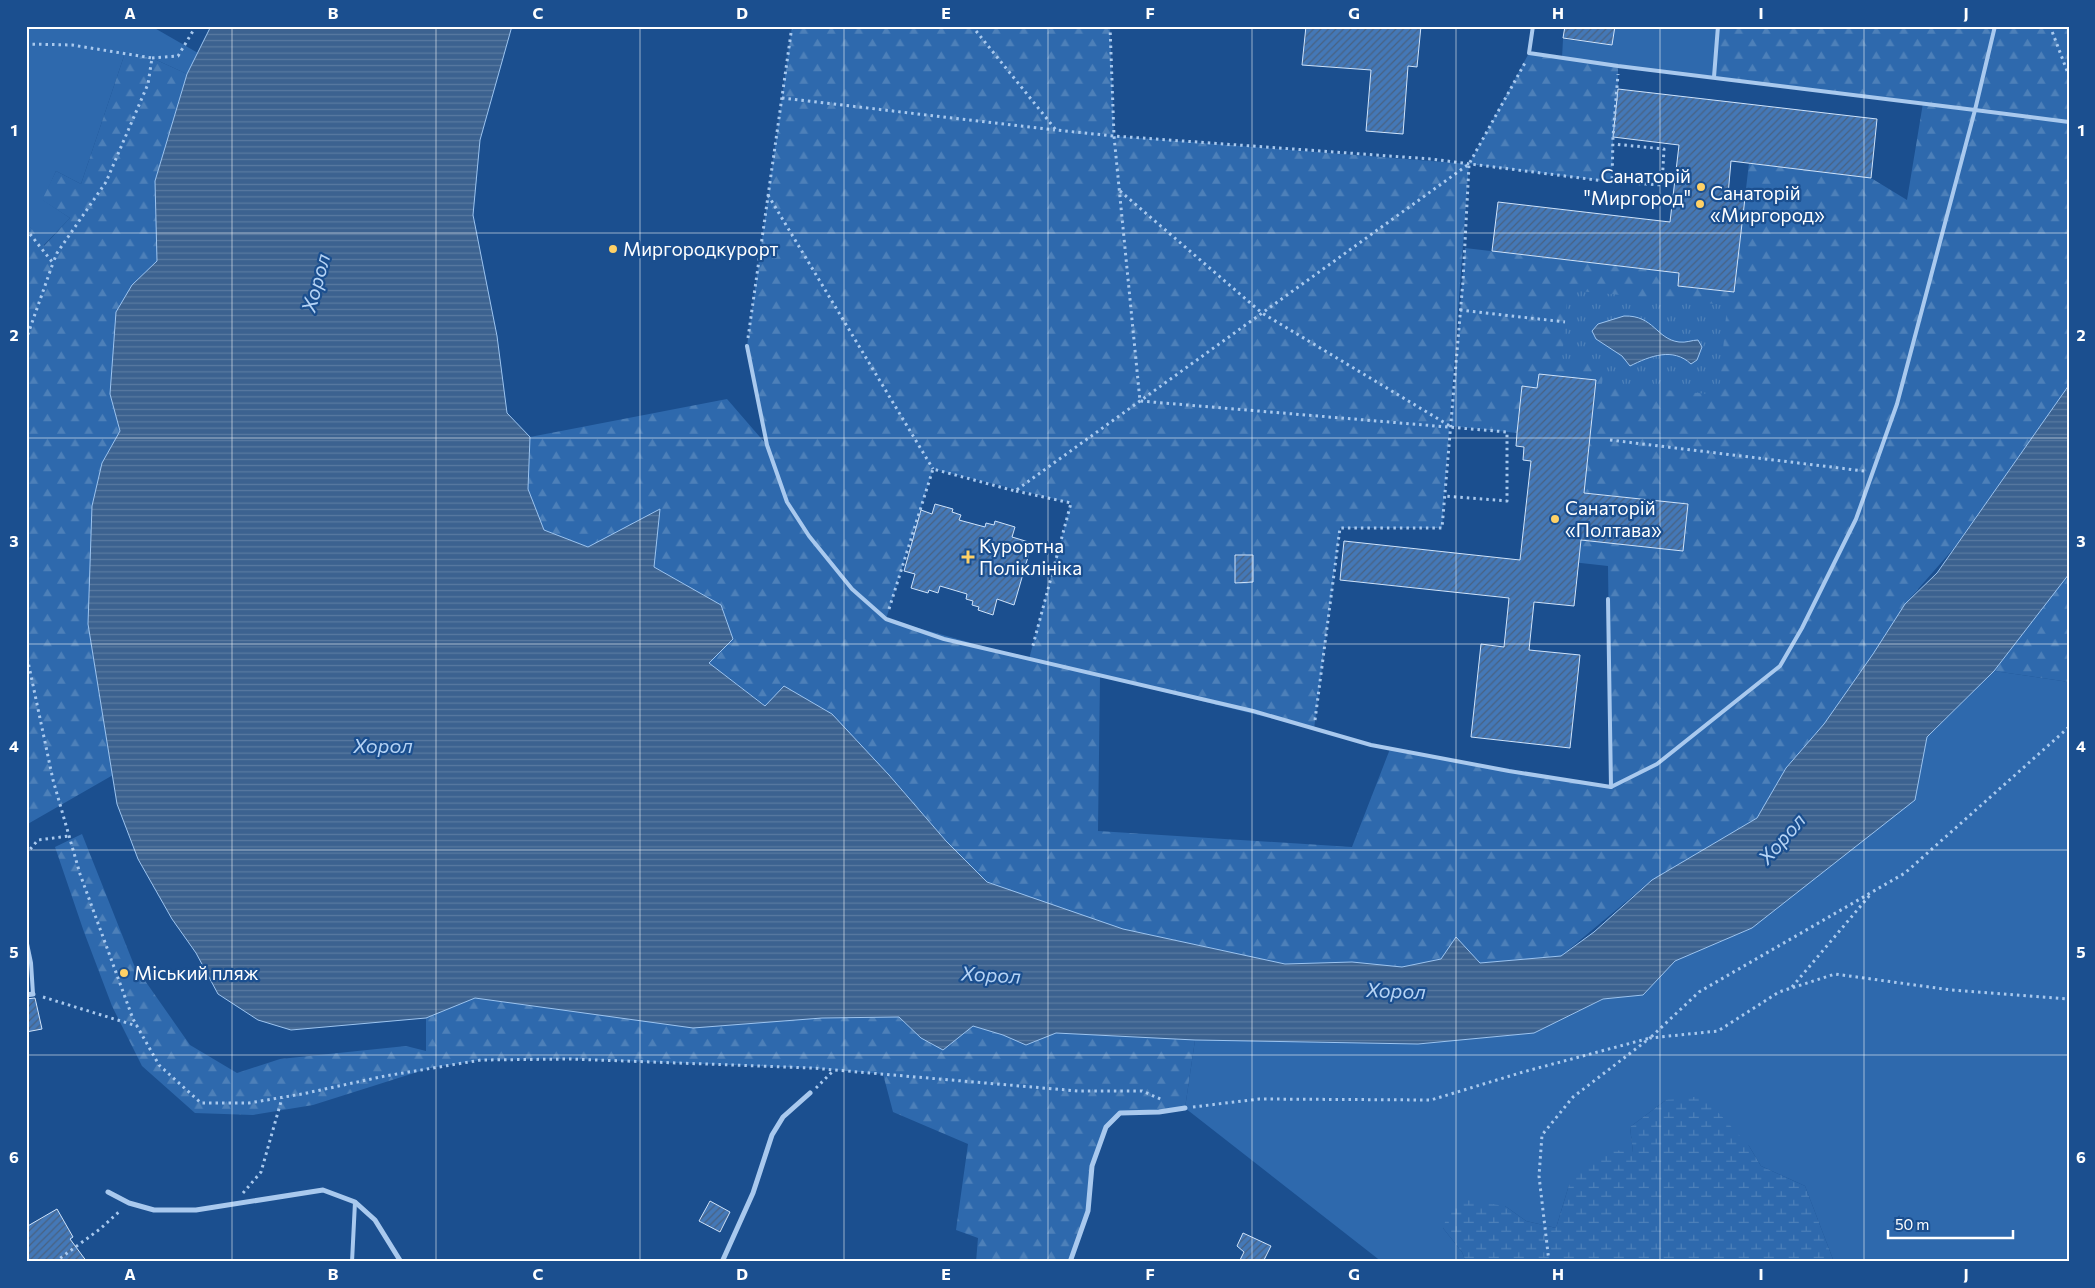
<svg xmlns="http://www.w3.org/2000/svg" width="2095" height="1288" viewBox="0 0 2095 1288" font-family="Commissioner,sans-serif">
<defs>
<pattern id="forest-firs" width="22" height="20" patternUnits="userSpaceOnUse" patternTransform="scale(1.25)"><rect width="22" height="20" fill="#2e69ad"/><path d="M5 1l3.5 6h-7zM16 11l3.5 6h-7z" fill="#4d80b9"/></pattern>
<pattern id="wetland-marsh" width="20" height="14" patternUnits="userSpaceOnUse" patternTransform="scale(1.25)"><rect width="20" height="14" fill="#2e69ad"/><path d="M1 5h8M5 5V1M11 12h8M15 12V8" fill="none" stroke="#4d80b9"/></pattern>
<pattern id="park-tufts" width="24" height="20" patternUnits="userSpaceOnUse" patternTransform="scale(1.25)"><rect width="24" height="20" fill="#2e69ad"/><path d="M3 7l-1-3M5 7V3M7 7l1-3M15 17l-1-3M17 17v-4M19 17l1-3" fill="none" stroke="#4d80b9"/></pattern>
<pattern id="water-rules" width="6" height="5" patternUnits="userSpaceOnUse" patternTransform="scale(1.25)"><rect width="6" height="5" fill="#3c6290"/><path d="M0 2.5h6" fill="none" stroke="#597aa1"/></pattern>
<pattern id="building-hatch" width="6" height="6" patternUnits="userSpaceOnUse" patternTransform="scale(1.25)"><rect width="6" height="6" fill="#4478b7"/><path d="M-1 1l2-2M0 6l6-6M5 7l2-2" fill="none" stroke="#486282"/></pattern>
</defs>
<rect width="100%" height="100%" fill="#1b4f8f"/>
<g fill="#2e69ad">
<path d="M 26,26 L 151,26 L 198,53 L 187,74 L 152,58 L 125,53 L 81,184 L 56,171 L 43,200 L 70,218 L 43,246 L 26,221 Z"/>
<path d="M 1615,26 L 1718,26 L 1714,77 L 1562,58 L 1563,39 L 1612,45 Z"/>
<path d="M 1994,671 L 2069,682 L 2069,1262 L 1834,1262 L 1805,1186 L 1761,1166 L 1749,1146 L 1666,1100 L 1630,1127 L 1633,1152 L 1569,1185 L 1556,1228 L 1526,1221 L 1505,1206 L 1443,1228 L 1462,1252 L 1466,1262 L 1382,1262 L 1185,1108 L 1195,1040 L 1418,1044 L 1534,1033 L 1604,999 L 1643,995 L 1674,961 L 1752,928 L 1914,800 L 1927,737 Z"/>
</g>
<g fill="url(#forest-firs)" fill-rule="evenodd">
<path d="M 792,26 L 1110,26 L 1114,136 L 1469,164 L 1529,53 L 1618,66 L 1618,89 L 1613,137 L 1612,182 L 1469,164 L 1442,528 L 1340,528 L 1314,729 L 1100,676 L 1098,831 L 1352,847 L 1390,749 L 1611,787 L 1608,566 L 1563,561 L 1565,538 L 1683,551 L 1688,504 L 1569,491 L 1537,388 L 1523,386 L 1517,433 L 1451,426 L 1465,248 L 1679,273 L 1678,286 L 1734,292 L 1749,163 L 1871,178 L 1907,200 L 1923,103 L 1714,77 L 1718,26 L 2069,26 L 2069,385 L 1954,548 L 1905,604 L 1873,654 L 1824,724 L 1786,768 L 1757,818 L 1652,880 L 1561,956 L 1480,963 L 1441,959 L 1403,967 L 1285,964 L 1123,929 L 1032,899 L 986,881 L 946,841 L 889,775 L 766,706 L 709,663 L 733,639 L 721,605 L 654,567 L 588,547 L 544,530 L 528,489 L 530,437 L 727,399 L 766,444 L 747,346 ZM 933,469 L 1071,503 L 1029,659 L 886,619 Z"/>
<path d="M 125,53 L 152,58 L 187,74 L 155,181 L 158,261 L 132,285 L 110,394 L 120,431 L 102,463 L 88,624 L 113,775 L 26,825 L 26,221 L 44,246 L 70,218 L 42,200 L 56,171 L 81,184 Z"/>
<path d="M 2069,574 L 2069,682 L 1994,671 Z"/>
<path d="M 82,834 L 134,965 L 190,1045 L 237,1073 L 280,1059 L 406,1046 L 426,1051 L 426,1018 L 475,998 L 547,1008 L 822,1018 L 899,1017 L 921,1038 L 973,1026 L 1003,1035 L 1026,1045 L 1056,1033 L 1195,1040 L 1185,1108 L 1120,1113 L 1107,1127 L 1092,1166 L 1088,1211 L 1070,1262 L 976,1262 L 978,1238 L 956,1230 L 968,1144 L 893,1112 L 883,1074 L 812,1068 L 571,1059 L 481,1060 L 430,1068 L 313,1105 L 253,1115 L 195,1113 L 142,1066 L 112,1006 L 84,932 L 55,847 Z"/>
</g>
<path fill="url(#wetland-marsh)" d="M 1703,1096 L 1749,1146 L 1761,1166 L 1805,1186 L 1834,1262 L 1466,1262 L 1462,1252 L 1443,1228 L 1453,1198 L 1505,1206 L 1526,1221 L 1556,1228 L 1569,1185 L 1603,1149 L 1633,1152 L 1630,1127 L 1666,1100 Z"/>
<path fill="url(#park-tufts)" d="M 1568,290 L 1727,305 L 1719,395 L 1602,384 L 1604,364 L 1562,360 Z"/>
<g fill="url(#water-rules)" stroke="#9cc4f0">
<path d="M 211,26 L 512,26 L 480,140 L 473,215 L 497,336 L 507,413 L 530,437 L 528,489 L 544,530 L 588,547 L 660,509 L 654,567 L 721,605 L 733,639 L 709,663 L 765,706 L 784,686 L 832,714 L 889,775 L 946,841 L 987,882 L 1123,929 L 1285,964 L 1352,962 L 1402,967 L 1441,959 L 1456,937 L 1480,963 L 1561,956 L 1594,932 L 1652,880 L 1757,818 L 1786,768 L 1824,724 L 1873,654 L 1905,604 L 1937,573 L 2069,385 L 2069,574 L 1994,671 L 1927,737 L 1915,800 L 1752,928 L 1675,961 L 1643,995 L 1603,999 L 1534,1033 L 1418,1044 L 1195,1040 L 1056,1033 L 1026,1045 L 1003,1035 L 973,1026 L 943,1050 L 921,1038 L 899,1017 L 822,1018 L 693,1028 L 475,998 L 426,1018 L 291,1030 L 258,1020 L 218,994 L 196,953 L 172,919 L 138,859 L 117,804 L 88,624 L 92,506 L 102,463 L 120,431 L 110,394 L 116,312 L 132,285 L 157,261 L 155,181 L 187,74 Z"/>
<path d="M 1624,316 C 1654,315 1656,339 1679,342 C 1686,343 1692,340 1698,340 L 1702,347 L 1697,360 L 1691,364 C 1673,347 1650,356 1630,366 L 1622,356 L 1596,339 L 1592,331 L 1598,324 Z"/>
</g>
<g fill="url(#building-hatch)" stroke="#cfe3fa">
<path d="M 1306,26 L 1421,26 L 1417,67 L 1408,66 L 1403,134 L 1366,131 L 1371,70 L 1302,65 Z"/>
<path d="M 1565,26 L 1615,26 L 1612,45 L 1563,38 Z"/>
<path d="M 1618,89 L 1877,119 L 1871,178 L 1731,161 L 1728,195 L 1745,198 L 1734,292 L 1678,286 L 1679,273 L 1492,251 L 1498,202 L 1670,222 L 1679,145 L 1613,137 Z"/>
<path d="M 1539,374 L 1596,380 L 1584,493 L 1688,504 L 1683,551 L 1581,540 L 1574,606 L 1534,602 L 1529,650 L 1580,655 L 1570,748 L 1471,737 L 1481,644 L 1504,647 L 1509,598 L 1340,580 L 1344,541 L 1520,560 L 1531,461 L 1523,460 L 1524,447 L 1516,446 L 1517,433 L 1522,386 L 1537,388 Z"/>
<path d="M 935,504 L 953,509 L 952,512 L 961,515 L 959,520 L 985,527 L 986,523 L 994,525 L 995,521 L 1015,527 L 1012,537 L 1032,543 L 1014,605 L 997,599 L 993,615 L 978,610 L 979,607 L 972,605 L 973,601 L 966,599 L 967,594 L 940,586 L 938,593 L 929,590 L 928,593 L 911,588 L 915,574 L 904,571 L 921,510 L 932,514 Z"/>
<path d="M 1235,555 L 1253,555 L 1253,582 L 1235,583 Z"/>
<path d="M 35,998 L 42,1029 L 26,1032 L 26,999 Z"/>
<path d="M 710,1201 L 730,1212 L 720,1232 L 699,1221 Z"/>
<path d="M 57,1209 L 73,1237 L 70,1239 L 87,1262 L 26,1262 L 26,1227 Z"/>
<path d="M 1243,1233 L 1271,1246 L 1263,1262 L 1239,1262 L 1244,1252 L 1237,1246 Z"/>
</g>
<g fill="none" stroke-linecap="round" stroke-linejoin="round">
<g stroke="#a9c9ee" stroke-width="3" stroke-dasharray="2.5 4" stroke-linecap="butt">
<path d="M 972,26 L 1056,130 L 1114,136 L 1431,159 L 1612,182 L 1613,137 L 1618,74"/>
<path d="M 1110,26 L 1114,136 L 1140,401 L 1507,432 L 1507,501 L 1445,496"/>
<path d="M 2050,26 L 2069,76"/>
<path d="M 26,44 L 72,45 L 152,58 L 148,84 L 106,182 L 57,253 L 53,263"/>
<path d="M 152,58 L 178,56 L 196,26"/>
<path d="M 782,98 L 1055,130"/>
<path d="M 1612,182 L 1662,185 L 1664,149 L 1614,144"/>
<path d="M 1120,191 L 1262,313 L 1450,426"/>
<path d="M 768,195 L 933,469"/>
<path d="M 26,229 L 53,263 L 28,334 L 26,347"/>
<path d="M 1460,310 L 1565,322"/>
<path d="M 748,338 L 792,26"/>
<path d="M 1610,440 L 1864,471"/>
<path d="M 1016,491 L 1071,503 L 1032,649"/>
<path d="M 889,609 L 933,469 L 1015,491 L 1469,164 L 1526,61"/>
<path d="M 26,652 L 53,780 L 80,874 L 133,1019 L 159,1065 L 201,1103 L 249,1103 L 302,1094 L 385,1076 L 481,1060 L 571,1059 L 812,1068 L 1078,1091 L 1142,1091 L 1163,1100"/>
<path d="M 1315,720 L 1340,528 L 1442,528 L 1463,281 L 1469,165"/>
<path d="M 26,854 L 38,840 L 69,836"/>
<path d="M 1792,987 L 1870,895"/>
<path d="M 43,997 L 137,1026"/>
<path d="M 816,1088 L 834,1070"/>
<path d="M 1193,1107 L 1259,1099 L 1431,1100 L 1523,1072 L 1650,1038 L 1699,992 L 1905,873 L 2069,727"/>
<path d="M 243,1193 L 261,1172 L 282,1098"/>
<path d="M 55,1262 L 100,1229 L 121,1210"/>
<path d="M 1549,1262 L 1539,1176 L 1542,1135 L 1573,1097 L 1650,1038 L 1718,1031 L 1779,992 L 1835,974 L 1951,990 L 2069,999"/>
</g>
<g stroke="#a9c9ee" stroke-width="4">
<path d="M 1533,26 L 1529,53 L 1618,66 L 1975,110 L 1995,26"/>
<path d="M 1714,77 L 1718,26"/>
<path d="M 747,346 L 767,445 L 787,502 L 809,536 L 852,589 L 886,619 L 944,639 L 1253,711 L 1371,745 L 1509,771 L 1611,787 L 1657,764 L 1780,666 L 1802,628 L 1856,519 L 1897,404 L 1975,110 L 2069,122"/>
<path d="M 1608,599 L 1611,787"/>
<path d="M 26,939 L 31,963 L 33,994"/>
<path d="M 352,1262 L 355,1202"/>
</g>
<g stroke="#a9c9ee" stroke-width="5">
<path d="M 26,995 L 33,994"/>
<path d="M 108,1192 L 129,1203 L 154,1210 L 196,1210 L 323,1190 L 355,1202 L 375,1220 L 401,1262"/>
<path d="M 722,1262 L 753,1193 L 772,1135 L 783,1117 L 810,1093"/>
<path d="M 1070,1262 L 1088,1211 L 1092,1166 L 1106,1127 L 1120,1113 L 1159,1112 L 1185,1108"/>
</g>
</g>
<path fill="none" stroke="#fff" stroke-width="1" stroke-opacity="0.55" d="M 232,26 L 232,1262M 436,26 L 436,1262M 640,26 L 640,1262M 844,26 L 844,1262M 1048,26 L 1048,1262M 1252,26 L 1252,1262M 1456,26 L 1456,1262M 1660,26 L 1660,1262M 1864,26 L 1864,1262M 26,233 L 2069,233M 26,438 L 2069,438M 26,644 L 2069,644M 26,850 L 2069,850M 26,1055 L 2069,1055"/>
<g fill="#ffd166" stroke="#1b4f8f" stroke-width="2">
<circle cx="1701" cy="187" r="5"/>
<circle cx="1700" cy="204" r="5"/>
<circle cx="613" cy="249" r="5"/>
<circle cx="1555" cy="519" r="5"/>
<path d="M965.5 549.5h5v5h5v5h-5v5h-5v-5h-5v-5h5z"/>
<circle cx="124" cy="973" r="5"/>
</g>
<g text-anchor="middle" stroke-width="4.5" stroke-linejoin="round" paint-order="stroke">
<g font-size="19" fill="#fff" stroke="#1b4f8f" text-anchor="start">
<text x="1691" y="183" text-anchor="end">Санаторій<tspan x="1691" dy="22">"Миргород"</tspan></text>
<text x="1710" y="200">Санаторій<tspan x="1710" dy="22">«Миргород»</tspan></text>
<text x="623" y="256">Миргородкурорт</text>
<text x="1565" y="515">Санаторій<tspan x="1565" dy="22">«Полтава»</tspan></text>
<text x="979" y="553">Курортна<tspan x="979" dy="22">Поліклініка</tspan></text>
<text x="134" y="980">Міський пляж</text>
</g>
<g font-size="20" font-style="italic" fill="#b5d3f5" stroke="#1b4f8f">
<text transform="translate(316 283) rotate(-75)" y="7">Хорол</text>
<text x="383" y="753">Хорол</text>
<text transform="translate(1782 839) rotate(-49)" y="7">Хорол</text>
<text transform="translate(991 975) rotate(3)" y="7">Хорол</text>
<text transform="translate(1396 991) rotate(2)" y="7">Хорол</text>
</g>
</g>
<rect width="2095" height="1288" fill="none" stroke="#1b4f8f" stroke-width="55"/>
<path d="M1888 1230v8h125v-8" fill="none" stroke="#ffffff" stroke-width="2.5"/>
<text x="1895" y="1230" font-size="15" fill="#ffffff" stroke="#1b4f8f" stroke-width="4" paint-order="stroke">50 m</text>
<rect x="28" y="28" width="2040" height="1232" fill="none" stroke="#fff" stroke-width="2"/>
<g font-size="16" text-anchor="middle" font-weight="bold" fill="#fff">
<text x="130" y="19">A</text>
<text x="333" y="19">B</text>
<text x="538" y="19">C</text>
<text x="742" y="19">D</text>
<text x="946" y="19">E</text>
<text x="1150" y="19">F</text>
<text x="1354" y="19">G</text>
<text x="1558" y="19">H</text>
<text x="1761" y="19">I</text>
<text x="1966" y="19">J</text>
<text x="14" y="136">1</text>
<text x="2081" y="136">1</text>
<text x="14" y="341">2</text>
<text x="2081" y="341">2</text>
<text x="14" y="547">3</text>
<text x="2081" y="547">3</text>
<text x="14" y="752">4</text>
<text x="2081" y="752">4</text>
<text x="14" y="958">5</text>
<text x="2081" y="958">5</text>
<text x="14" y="1163">6</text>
<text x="2081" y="1163">6</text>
<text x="130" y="1280">A</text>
<text x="333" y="1280">B</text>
<text x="538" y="1280">C</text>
<text x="742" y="1280">D</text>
<text x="946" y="1280">E</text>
<text x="1150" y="1280">F</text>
<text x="1354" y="1280">G</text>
<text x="1558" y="1280">H</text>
<text x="1761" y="1280">I</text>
<text x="1966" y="1280">J</text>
</g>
</svg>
